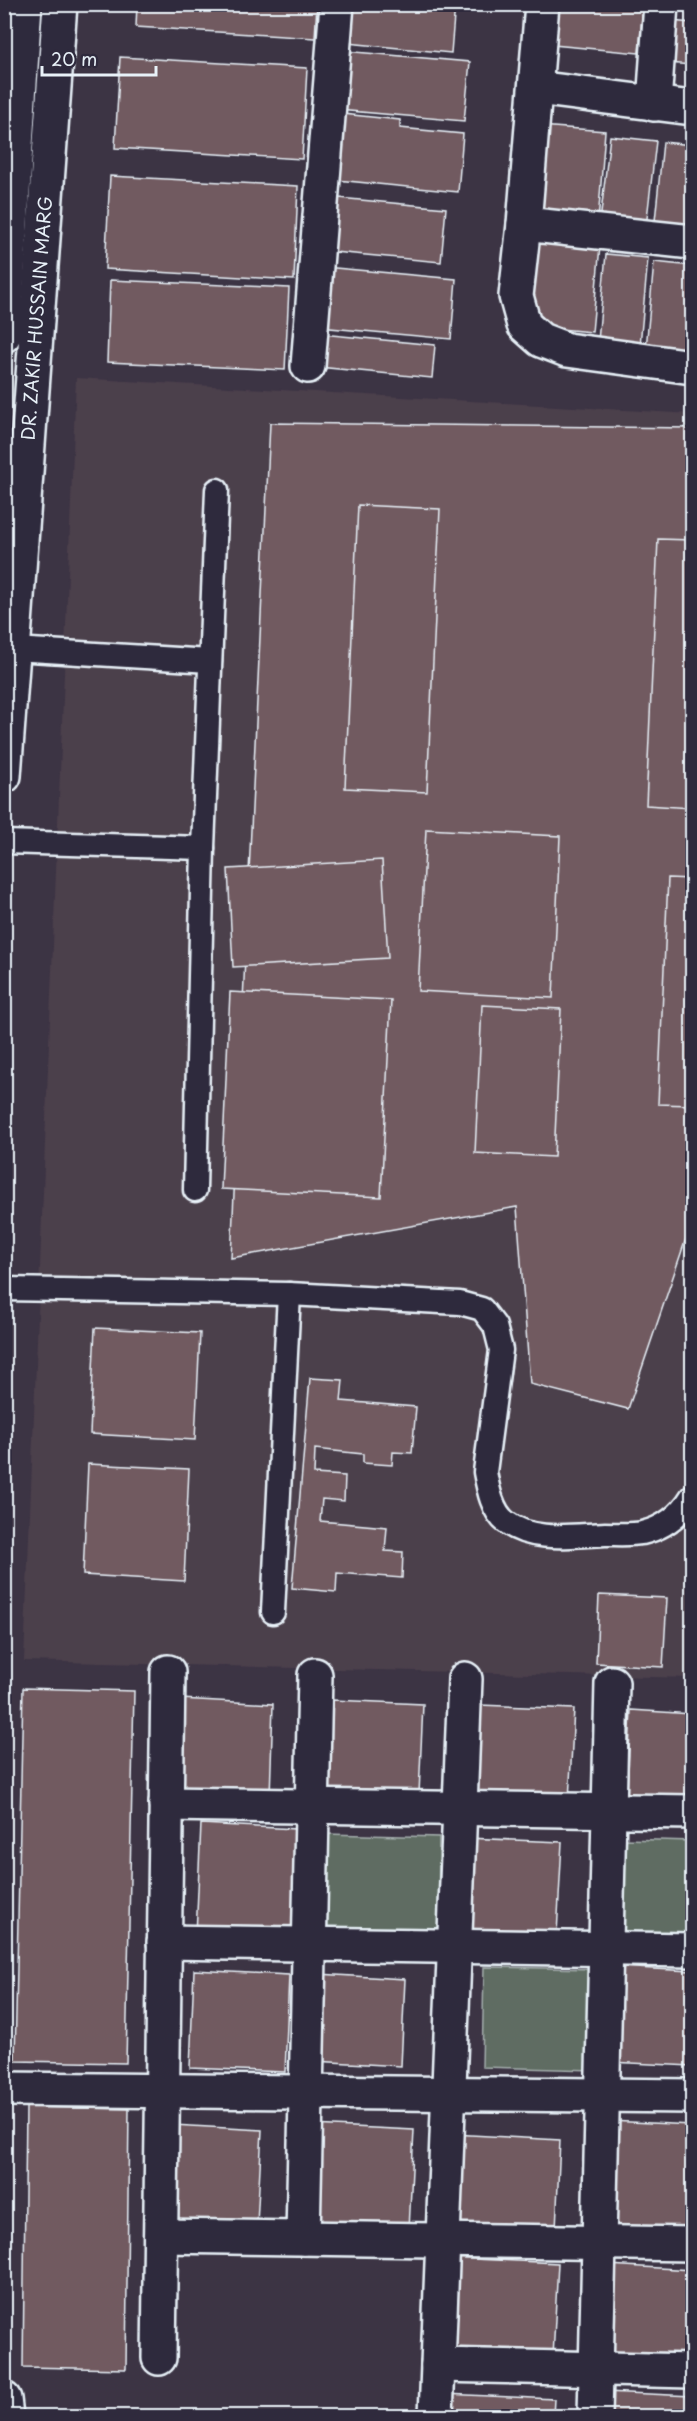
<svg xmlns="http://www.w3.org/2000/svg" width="697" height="2421" viewBox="0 0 697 2421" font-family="'Playpen Sans',sans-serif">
<rect width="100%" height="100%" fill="#3c3444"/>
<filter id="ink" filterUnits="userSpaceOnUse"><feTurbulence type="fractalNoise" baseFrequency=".0167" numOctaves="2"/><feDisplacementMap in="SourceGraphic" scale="12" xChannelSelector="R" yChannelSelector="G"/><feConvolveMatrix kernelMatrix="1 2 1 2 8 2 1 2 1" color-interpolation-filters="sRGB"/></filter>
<g filter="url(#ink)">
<path fill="#4c3f4c" d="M 76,378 L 692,414 L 692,1678 L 24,1661 Z"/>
<g fill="#5f6c62" stroke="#a4aead" stroke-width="1.5">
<path d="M 326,1834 L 439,1837 L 438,1938 L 325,1935 Z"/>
<path d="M 624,1839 L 692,1841 L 692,1941 L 622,1940 Z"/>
<path d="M 484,1967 L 597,1969 L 595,2070 L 482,2067 Z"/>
</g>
<g fill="#715a60" stroke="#e8f1f8" stroke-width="1.5">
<path d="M 137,4 L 317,4 L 315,38 L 136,27 Z"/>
<path d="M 340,4 L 455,4 L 451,53 L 337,42 Z"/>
<path d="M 557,4 L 643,4 L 639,53 L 553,45 Z"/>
<path d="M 671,21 L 692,23 L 692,65 L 667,63 Z"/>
<path d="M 343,51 L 470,62 L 464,121 L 338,110 Z"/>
<path d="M 120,57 L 307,68 L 302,159 L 115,148 Z"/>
<path d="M 333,113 L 400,120 L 400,128 L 463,134 L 458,192 L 327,179 Z"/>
<path d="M 540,126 L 605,131 L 598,222 L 533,216 Z"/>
<path d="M 610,136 L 656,141 L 646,227 L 600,222 Z"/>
<path d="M 663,142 L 692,145 L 692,225 L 655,221 Z"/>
<path d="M 110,176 L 298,186 L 294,280 L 105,269 Z"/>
<path d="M 328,197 L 446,208 L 441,262 L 323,251 Z"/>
<path d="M 536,239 L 600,246 L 592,332 L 528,326 Z"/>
<path d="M 606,254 L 648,258 L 640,345 L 598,341 Z"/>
<path d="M 654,262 L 692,266 L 692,353 L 646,349 Z"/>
<path d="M 324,267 L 456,279 L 451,339 L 319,327 Z"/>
<path d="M 110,280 L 289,288 L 285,370 L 107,362 Z"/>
<path d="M 321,334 L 435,345 L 432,378 L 318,367 Z"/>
<path d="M 270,423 L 692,428 L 692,1221 L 628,1409 L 530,1384 L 517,1207 L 231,1258 Z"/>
<path d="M 358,505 L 440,509 L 427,792 L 345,788 Z"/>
<path d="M 658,539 L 692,540 L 692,808 L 646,805 Z"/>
<path d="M 426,829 L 560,836 L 553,998 L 418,991 Z"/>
<path d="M 382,860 L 388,958 L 233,967 L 228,869 Z"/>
<path d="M 668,878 L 692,879 L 692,1105 L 658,1104 Z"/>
<path d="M 230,992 L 391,1000 L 381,1197 L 221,1189 Z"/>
<path d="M 482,1005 L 561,1009 L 554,1157 L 475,1153 Z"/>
<path d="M 95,1328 L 200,1333 L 195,1440 L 90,1434 Z"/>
<path d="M 310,1378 L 343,1380 L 341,1401 L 416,1407 L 412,1453 L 393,1452 L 392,1465 L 363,1463 L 363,1454 L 315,1449 L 314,1474 L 345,1476 L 344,1501 L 322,1499 L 320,1521 L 387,1527 L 385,1551 L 403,1552 L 402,1578 L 337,1573 L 336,1592 L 292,1588 Z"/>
<path d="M 88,1464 L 189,1469 L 184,1581 L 83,1575 Z"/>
<path d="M 599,1595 L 667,1598 L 663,1667 L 596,1663 Z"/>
<path d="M 23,1688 L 134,1691 L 126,2063 L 15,2061 Z"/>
<path d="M 180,1699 L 273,1704 L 270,1796 L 175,1791 Z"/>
<path d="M 332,1700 L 423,1704 L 419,1794 L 327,1790 Z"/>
<path d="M 479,1705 L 574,1709 L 569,1800 L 475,1795 Z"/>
<path d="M 631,1710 L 692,1714 L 692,1796 L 627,1793 Z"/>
<path d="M 201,1824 L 296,1829 L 292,1939 L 196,1935 Z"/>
<path d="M 466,1838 L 562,1842 L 557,1934 L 461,1930 Z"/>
<path d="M 615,1967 L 692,1971 L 692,2066 L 610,2062 Z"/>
<path d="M 194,1970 L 289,1975 L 285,2072 L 190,2068 Z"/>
<path d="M 318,1974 L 405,1979 L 401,2066 L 314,2061 Z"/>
<path d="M 26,2107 L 129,2109 L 126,2369 L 23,2367 Z"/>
<path d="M 609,2121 L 692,2125 L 692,2232 L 604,2228 Z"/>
<path d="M 173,2125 L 262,2130 L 257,2224 L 168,2219 Z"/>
<path d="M 312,2125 L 414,2130 L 409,2229 L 307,2224 Z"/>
<path d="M 452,2134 L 560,2140 L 556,2229 L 448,2223 Z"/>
<path d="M 450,2258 L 558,2263 L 553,2357 L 445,2352 Z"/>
<path d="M 608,2265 L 692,2270 L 692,2363 L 604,2358 Z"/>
<path d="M 605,2392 L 692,2396 L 692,2416 L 604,2416 Z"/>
<path d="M 444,2394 L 554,2399 L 553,2416 L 444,2416 Z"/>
</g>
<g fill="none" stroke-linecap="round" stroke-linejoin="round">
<g stroke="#e8f1f8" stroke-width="27">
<g id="lane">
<path d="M 14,649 L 210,661"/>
<path d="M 4,842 L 203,848"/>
<path d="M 195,1190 L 203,848 L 217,490"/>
<path d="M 4,1289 L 289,1294 L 460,1303 L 482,1309 L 495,1326 L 501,1350 L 485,1472 C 488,1488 492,1511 506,1522 C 533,1543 574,1535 605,1534 C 617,1534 630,1535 642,1533 C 664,1528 681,1514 692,1496"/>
<path d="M 273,1612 L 289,1294"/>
</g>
</g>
<g stroke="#e8f1f8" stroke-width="38">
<g id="street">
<path d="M 542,4 L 524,224 L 516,296 L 524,325 L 541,340 L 567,350 L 692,367"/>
<path d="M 536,88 L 692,108"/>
<path d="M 654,104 L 661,4"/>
<path d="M 524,224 L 692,242"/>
<path d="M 308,366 L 337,4"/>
<path d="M 166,1804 L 692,1812"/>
<path d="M 164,1942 L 692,1950"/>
<path d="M 4,2089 L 692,2096"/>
<path d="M 161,2236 L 692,2244"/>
<path d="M 303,2238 L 315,1675"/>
<path d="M 159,2358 L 168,1672"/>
<path d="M 438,2365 L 692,2371"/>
<path d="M 436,2416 L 465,1679"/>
<path d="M 595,2416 L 612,1683"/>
</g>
</g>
<g stroke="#e8f1f8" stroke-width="38">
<g id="secondary">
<path d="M 4,335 L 25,4"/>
<path id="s1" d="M 4,776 L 60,4"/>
<path d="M 4,2399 L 6,2416"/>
</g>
</g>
<use href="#lane" stroke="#2f2a3d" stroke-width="22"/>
<use href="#street" stroke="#2f2a3d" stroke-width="33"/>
<use href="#secondary" stroke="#2f2a3d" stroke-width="33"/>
</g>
</g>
<g text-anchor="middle" stroke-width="4.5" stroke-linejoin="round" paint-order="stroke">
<g font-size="18" fill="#e8f1f8" stroke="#2f2a3d">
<text dy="6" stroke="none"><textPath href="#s1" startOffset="459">DR. ZAKIR HUSSAIN MARG</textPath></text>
</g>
</g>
<rect width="697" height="2421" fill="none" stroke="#2f2a3d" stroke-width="24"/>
<rect x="12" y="12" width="673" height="2397" fill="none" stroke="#e8f1f8" stroke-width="2" filter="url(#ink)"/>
<path d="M42 66v9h114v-9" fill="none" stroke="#e8f1f8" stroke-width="3"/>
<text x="51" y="66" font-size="18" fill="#e8f1f8" stroke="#2f2a3d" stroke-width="4.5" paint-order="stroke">20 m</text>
</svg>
